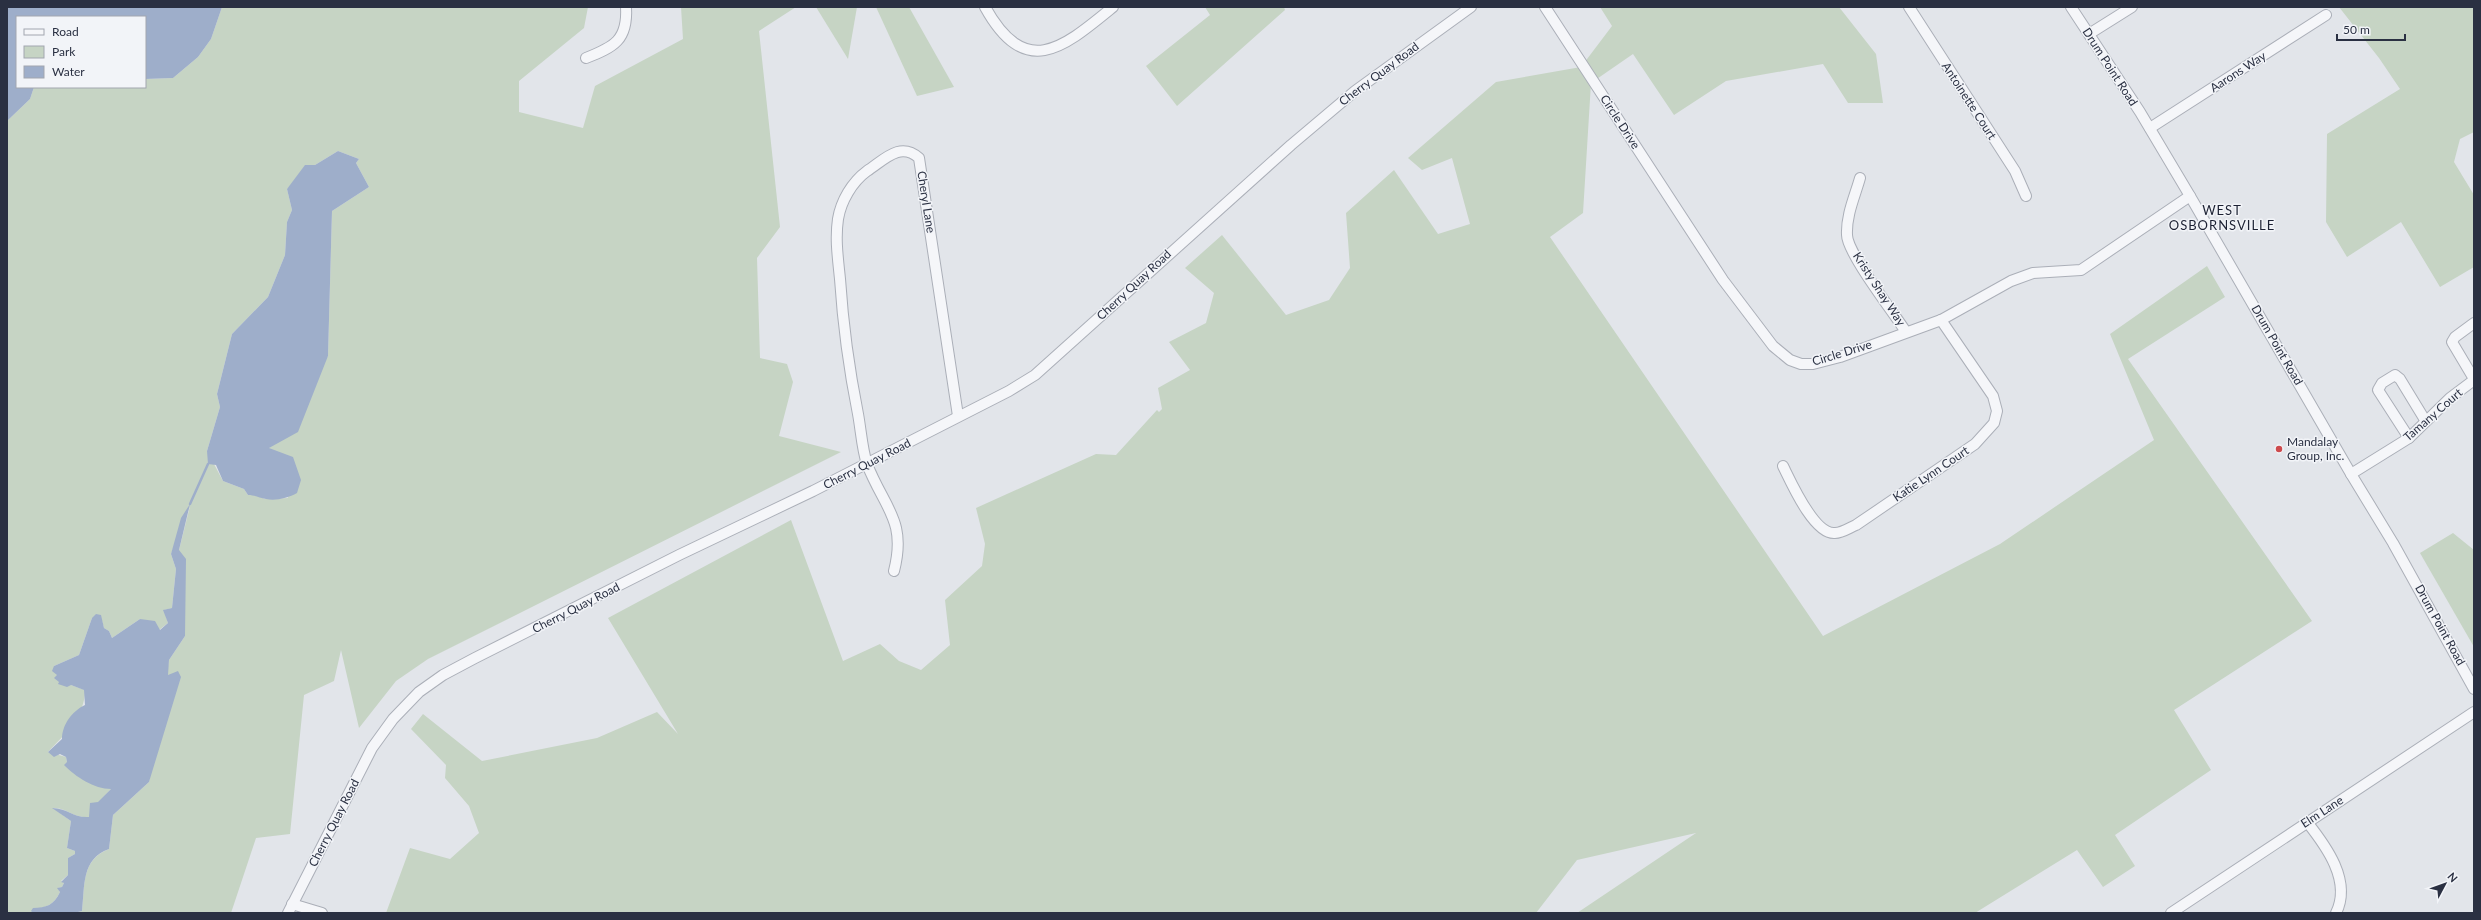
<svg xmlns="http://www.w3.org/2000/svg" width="2481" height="920" viewBox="0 0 2481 920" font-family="Lato,sans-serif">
<rect width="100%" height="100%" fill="#e2e5ea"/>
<g fill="#c6d4c4" fill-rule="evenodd">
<path d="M 222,7 L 588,7 L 584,28 L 519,81 L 519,112 L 583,128 L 595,86 L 683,39 L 681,7 L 796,7 L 759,31 L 780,227 L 757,258 L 760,358 L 787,364 L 793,382 L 779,436 L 841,452 L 428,659 L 396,681 L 359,728 L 341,650 L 334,681 L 304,695 L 290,834 L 256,838 L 231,913 L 74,913 L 82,911 C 85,885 81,860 109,849 L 113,815 L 149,782 L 169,660 L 185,636 L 179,550 L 190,506 L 171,554 L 176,569 L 172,608 L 164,610 L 168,623 L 159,630 L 140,619 L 112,638 L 109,631 L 104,628 L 102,621 L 92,618 L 79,655 L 54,666 L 71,685 L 85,690 C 85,716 65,734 48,752 L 66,757 L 67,762 L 112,788 L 98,803 L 89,817 C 72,818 68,808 53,808 L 71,821 L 67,848 L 75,851 L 75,854 L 68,858 L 68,875 L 61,881 L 64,883 L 62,887 L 58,888 L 60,892 C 54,905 46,908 33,909 L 33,913 L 7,913 L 7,121 L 30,99 L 34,87 L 145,87 L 145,79 L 173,78 L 198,57 L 211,39 ZM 338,151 L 359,159 L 356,163 L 369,187 L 332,211 L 328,356 L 269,448 L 288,498 L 265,499 L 256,495 L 248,495 L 244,489 L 223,481 L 207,451 L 220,407 L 217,394 L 232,334 L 268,297 L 285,255 L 287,222 L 292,210 L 287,189 L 315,165 Z"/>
<path d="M 816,7 L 857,7 L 848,59 Z"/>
<path d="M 876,7 L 909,7 L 954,87 L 917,96 Z"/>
<path d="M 1205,7 L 1284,7 L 1285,10 L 1177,106 L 1146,66 L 1210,15 Z"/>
<path d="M 1600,7 L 1839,7 L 1876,54 L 1883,103 L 1848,103 L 1823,64 L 1726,81 L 1674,115 L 1633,54 L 1591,83 L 1583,213 L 1550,237 L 1823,636 L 2000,544 L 2154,440 L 2110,334 L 2207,266 L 2225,297 L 2128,359 L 2312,621 L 2174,710 L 2211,770 L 2115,835 L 2135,866 L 2103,887 L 2077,850 L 1975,913 L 1577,913 L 1696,833 L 1577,860 L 1536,913 L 386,913 L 410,848 L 450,859 L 479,833 L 469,806 L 445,778 L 446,765 L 411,729 L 423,714 L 482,761 L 597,738 L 657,712 L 678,734 L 608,618 L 791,520 L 843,661 L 880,644 L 899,661 L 921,670 L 950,645 L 945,600 L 982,566 L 985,544 L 976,508 L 1096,454 L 1116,455 L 1157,410 L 1159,412 L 1162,409 L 1158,388 L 1190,370 L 1169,342 L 1206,323 L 1214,293 L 1185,268 L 1222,235 L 1286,315 L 1329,300 L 1350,268 L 1346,213 L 1394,170 L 1438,234 L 1470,224 L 1452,158 L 1422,170 L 1408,158 L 1496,82 L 1581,67 L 1612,26 Z"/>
<path d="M 2339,7 L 2474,7 L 2474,132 L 2460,139 L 2454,162 L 2474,195 L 2474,267 L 2440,287 L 2401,222 L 2347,257 L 2326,222 L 2327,134 L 2400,89 L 2379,58 Z"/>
<path d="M 2453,533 L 2474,550 L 2474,647 L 2420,553 Z"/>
</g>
<g fill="#9eaeca">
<path d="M 7,7 L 222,7 L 211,39 L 198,57 L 173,78 L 145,79 L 145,17 L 17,17 L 17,87 L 34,87 L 30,99 L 7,121 Z"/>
<path d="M 338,151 L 359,159 L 356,163 L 369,187 L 332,211 L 328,356 L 298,432 L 269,448 L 293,457 L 301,480 L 297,493 C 288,498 276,501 266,499 C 259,498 255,495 248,495 L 244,489 L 223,481 L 216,465 L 208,464 L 207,451 L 220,407 L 217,394 L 232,334 L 268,297 L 285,255 L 287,222 L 292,210 L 287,189 L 305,165 L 315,165 Z"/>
<path d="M 190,504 L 179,550 L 186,559 L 185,636 L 169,660 L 168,675 L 178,671 L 181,677 L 149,782 L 113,815 L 109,849 C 81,859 85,886 82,911 L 74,913 L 33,913 L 31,911 L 33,908 C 46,908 54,905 60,892 L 57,888 L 62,887 L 64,883 L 61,882 L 68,875 L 68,858 L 75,854 L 75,851 L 67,848 L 71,821 L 52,808 C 67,808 73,818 89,817 L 90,803 L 98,802 L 111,789 C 94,789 76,777 64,765 L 67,762 L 66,757 L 60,754 L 54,757 L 48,752 L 62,739 C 62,725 72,711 85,705 L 84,690 L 71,685 L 67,687 L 58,684 L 59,682 L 54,678 L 57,675 L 52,671 L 54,666 L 79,655 L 92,618 L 96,614 L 101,615 L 104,628 L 109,631 L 112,638 L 140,619 L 155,621 L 160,630 L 168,623 L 163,610 L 172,608 L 176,569 L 171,554 L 181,518 Z"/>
</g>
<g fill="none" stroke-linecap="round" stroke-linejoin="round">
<path stroke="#9eaeca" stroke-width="2.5" d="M 190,504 L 208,464"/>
<g stroke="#abafb8" stroke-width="12">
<g id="minor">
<path d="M 985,7 C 1026,81 1064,47 1113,7"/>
<path d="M 1545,7 L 1723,280 L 1773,346 L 1790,360 L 1801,364 L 1813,364 L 1840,357 L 1941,320 L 2011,281 L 2033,273 L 2081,270 L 2190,196"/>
<path d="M 1909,7 L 2015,171 L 2026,196"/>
<path d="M 2071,7 L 2140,112 L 2190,196 L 2351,474 L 2393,543 L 2474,689"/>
<path d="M 2089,34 L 2132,7"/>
<path d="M 586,58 C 614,47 628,40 626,7"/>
<path d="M 2150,128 L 2326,15"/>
<path d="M 1860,178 C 1855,196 1846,215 1847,235 C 1847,253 1894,313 1906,332"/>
<path d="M 2474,323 L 2455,337 L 2452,342 L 2474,379"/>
<path d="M 2409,438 L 2378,390 L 2382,383 L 2395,375 L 2400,379 L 2425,420"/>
<path d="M 1783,466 C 1791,482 1814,535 1835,533 C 1842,533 1849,528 1856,525 L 1975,444 L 1994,423 L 1997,411 L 1993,396 L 1941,320"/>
<path d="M 2351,474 L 2409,438 L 2450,398 L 2474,380"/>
<path d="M 894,571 C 907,520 884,508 867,464 C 862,449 861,430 858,414 C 849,369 843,325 840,279 C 838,259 835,239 838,219 C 841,201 852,182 867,171 C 884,160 900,141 919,158 L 958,416"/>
<path d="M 2307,822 C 2326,846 2352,881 2336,913"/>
<path d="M 292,904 L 322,913"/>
<path d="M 288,913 L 372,748 L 393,719 L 419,692 L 443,675 L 475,658 L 679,555 L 813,491 L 1009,391 L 1035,375 L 1291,145 L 1355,91 L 1471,7"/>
<path d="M 2171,913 L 2474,712"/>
</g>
</g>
<use href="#minor" stroke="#f5f6f9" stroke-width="10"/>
</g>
<circle fill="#cd4a4d" stroke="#f2f4f8" stroke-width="1.5" cx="2279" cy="449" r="4"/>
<g text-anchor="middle" stroke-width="3" stroke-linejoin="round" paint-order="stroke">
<g font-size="12" fill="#2a3042" stroke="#f2f4f8">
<text transform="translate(2110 67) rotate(57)" y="4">Drum Point Road</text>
<text transform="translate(2238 72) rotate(-33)" y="4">Aarons Way</text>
<text transform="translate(1379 74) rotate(-37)" y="4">Cherry Quay Road</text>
<text transform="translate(1969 101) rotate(57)" y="4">Antoinette Court</text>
<text transform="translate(1620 122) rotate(57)" y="4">Circle Drive</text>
<text transform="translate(926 202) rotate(81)" y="4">Cheryl Lane</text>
<text transform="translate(1134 285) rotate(-43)" y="4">Cherry Quay Road</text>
<text transform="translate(1879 289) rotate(57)" y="4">Kristy Shay Way</text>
<text transform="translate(2277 345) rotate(60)" y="4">Drum Point Road</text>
<text transform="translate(1842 353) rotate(-17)" y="4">Circle Drive</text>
<text transform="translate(2433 415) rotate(-41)" y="4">Tamany Court</text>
<text transform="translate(867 464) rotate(-27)" y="4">Cherry Quay Road</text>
<text transform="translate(1931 474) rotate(-34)" y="4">Katie Lynn Court</text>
<text transform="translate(576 608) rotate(-27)" y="4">Cherry Quay Road</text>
<text transform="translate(2440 625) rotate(61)" y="4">Drum Point Road</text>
<text transform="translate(2322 812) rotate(-33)" y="4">Elm Lane</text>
<text transform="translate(334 823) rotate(-63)" y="4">Cherry Quay Road</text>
</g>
<g font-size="12" fill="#2a3042" stroke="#f2f4f8" text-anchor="start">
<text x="2287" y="446">Mandalay<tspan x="2287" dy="14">Group, Inc.</tspan></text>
</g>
<g font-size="13" letter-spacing="1" fill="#1c2133" stroke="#f2f4f8">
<text x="2222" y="215">WEST<tspan x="2222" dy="15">OSBORNSVILLE</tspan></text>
</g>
</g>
<rect width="2481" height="920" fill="none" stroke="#2a3042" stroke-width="16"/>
<rect x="16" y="16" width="130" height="72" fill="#f2f4f8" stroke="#a2a6af"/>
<rect x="24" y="29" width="20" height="6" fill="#f5f6f9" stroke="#a2a6af"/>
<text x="52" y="36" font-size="12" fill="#2a3042">Road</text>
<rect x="24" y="46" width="20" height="12" fill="#c6d4c4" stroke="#a2a6af"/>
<text x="52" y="56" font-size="12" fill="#2a3042">Park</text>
<rect x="24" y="66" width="20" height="12" fill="#9eaeca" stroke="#a2a6af"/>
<text x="52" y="76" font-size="12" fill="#2a3042">Water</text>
<g transform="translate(2445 884) rotate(49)" stroke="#f2f4f8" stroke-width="3" paint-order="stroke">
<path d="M0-3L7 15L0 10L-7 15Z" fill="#2a3042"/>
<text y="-6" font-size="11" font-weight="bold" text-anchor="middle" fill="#2a3042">N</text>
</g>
<path d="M2337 34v6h68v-6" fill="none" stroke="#2a3042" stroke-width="2"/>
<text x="2343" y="34" font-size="12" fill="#2a3042" stroke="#f2f4f8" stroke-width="3" paint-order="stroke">50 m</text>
</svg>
